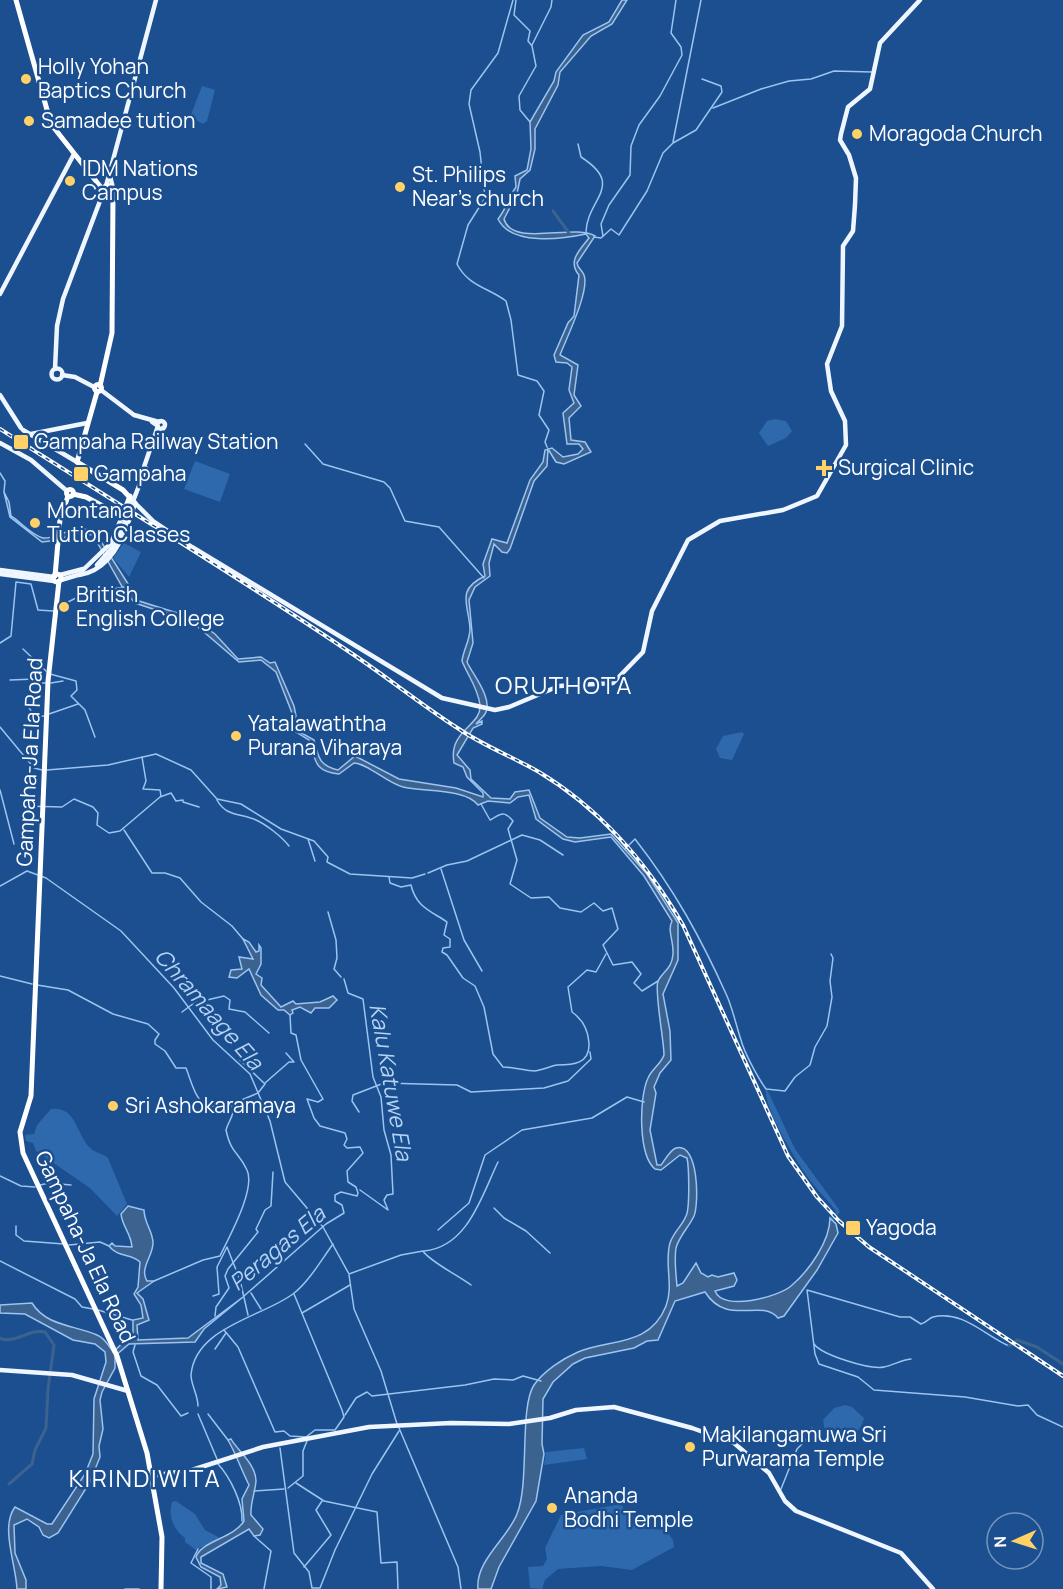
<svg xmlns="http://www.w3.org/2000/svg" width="1063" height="1589" viewBox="0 0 1063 1589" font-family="Manrope,sans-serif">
<rect width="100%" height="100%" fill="#1b4f8f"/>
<g fill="#2e69ad">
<path d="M 202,86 L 215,90 L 207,121 L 203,124 L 190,117 Z"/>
<path d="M 775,419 L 786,421 L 792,431 L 786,438 L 768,446 L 759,433 L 767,421 Z"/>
<path d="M 195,461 L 230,474 L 220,502 L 184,489 Z"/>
<path d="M 124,543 L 141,552 L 129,577 L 113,558 Z"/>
<path d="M 742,732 L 744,734 L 732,760 L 720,758 L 716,749 L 723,736 Z"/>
<path d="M 766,1087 L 795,1149 L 838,1208 L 840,1212 L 833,1221 L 830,1218 L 836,1211 C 828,1200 817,1190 809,1179 C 797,1162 762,1106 766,1087 Z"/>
<path d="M 51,1109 C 75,1106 76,1131 88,1146 C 94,1153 102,1153 108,1158 L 127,1204 L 117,1216 L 90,1188 L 36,1151 L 33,1143 L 26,1141 L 25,1135 L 34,1134 L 37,1125 Z"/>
<path d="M 845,1405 L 852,1407 L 864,1418 C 860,1434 850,1439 835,1443 L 824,1427 L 823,1420 L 834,1408 Z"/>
<path d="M 584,1448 L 587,1459 L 544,1465 L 546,1452 Z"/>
<path d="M 176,1501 L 195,1514 L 205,1530 L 220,1538 L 196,1550 L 185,1542 L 185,1538 C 173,1529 168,1516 172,1502 Z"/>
<path d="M 621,1504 L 627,1514 L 632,1514 L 641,1528 L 666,1530 L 673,1540 L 674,1547 L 632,1570 L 601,1566 L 558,1569 L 545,1580 L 542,1589 L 530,1588 L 528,1567 L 543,1566 L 547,1559 L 545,1548 L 561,1515 Z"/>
</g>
<g fill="#3c6290" stroke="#9cc4f0" stroke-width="1.5">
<path d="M 622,0 L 627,0 L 612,24 L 591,36 L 560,72 L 558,85 L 535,129 L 535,149 L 530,170 L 520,179 L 517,194 L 504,219 C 512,248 575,223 595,236 L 577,263 C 578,269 582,270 584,275 C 590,291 566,339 560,355 L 578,365 L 574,395 L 581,406 L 569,418 L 571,440 L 585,442 L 591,452 L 564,464 L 556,462 L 548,449 L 547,466 L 534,481 L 510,549 L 507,553 L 502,552 L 494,544 L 489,563 L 490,576 L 475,587 L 469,600 L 473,643 L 467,662 C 473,675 492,697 486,712 C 484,717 479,720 476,724 L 482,721 L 482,724 L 473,728 L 457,755 L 470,770 L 471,779 L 491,798 L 510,799 L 515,792 L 529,790 L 540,818 L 567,837 L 580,838 L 611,834 L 647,874 L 678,923 L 678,960 L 663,994 L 670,1031 L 671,1060 L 660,1073 L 654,1087 L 656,1093 L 650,1130 L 657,1165 L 661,1165 C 665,1160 670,1150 676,1148 C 699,1142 699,1204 694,1216 C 689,1227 679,1236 676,1248 C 674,1260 676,1274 677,1286 L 683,1283 L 696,1263 L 701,1273 L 708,1277 L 712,1275 L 718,1277 L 734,1273 L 737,1280 L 734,1286 L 715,1291 C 723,1312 778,1297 791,1286 C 809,1271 830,1241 830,1218 L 836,1224 L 838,1233 L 817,1270 L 784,1316 L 778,1318 C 762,1298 727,1327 705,1292 L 675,1301 L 658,1340 L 647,1341 L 634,1348 L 585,1358 L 573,1364 L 553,1382 L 543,1399 L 542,1444 L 544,1454 L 536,1501 L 499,1567 L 491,1589 L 478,1589 C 475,1561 508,1538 517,1514 C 530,1482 519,1408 534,1385 C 544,1371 562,1359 578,1352 C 609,1339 650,1347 666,1306 C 674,1286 664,1263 670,1243 C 673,1233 682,1226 686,1216 C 690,1209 689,1167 687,1158 L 680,1155 L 661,1170 L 655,1169 C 638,1155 639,1097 648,1078 C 652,1069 661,1064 664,1055 C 664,1040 654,990 658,981 C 663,971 672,969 673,954 C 674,941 667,931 672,921 L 644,876 L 611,837 L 575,842 L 563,839 L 536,819 L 529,795 L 518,797 L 510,803 L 488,801 L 478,805 C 465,788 422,792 403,787 C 387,783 367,763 354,763 L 339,774 C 313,771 316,760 309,740 L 288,727 L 292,713 L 276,672 L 261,660 L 239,662 L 192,622 L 135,603 L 124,590 L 93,535 L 75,533 L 59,540 L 42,542 L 10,517 L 4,492 L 9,502 L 11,516 C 21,522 31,535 43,538 C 56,540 75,522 95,532 L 139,601 L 190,617 L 215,634 L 238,659 L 261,657 L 270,663 L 275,662 L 294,706 L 296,716 L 291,727 L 314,740 C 318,756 319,766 338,770 L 355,756 L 399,779 L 456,788 L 483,797 L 483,793 L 467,777 L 463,767 L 454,763 C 448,730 482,726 480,705 C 478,688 468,676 462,661 C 463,651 470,640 470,629 C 469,605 455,590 485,576 L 483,564 L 492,539 L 507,543 L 530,480 L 543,462 L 545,450 L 552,448 L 563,457 L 578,454 L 583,449 L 579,444 L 567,444 L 563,413 L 574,403 L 569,390 L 572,367 L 567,363 L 556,362 L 554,355 L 568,323 L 574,316 L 579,275 C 567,261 580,250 589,238 L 586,234 C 562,239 511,246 498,219 C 507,208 508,198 516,187 L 515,176 L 527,170 L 531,149 L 530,122 L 554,81 L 556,72 L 583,35 L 609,22 Z"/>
<path d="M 243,939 L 249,942 L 256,952 L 259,951 L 259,945 L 261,948 L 261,964 L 256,974 L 262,978 L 261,985 L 281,1007 L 293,1001 L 296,1004 L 320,1002 L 333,996 L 337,1000 L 329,1008 L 315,1008 L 311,1013 L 300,1007 L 292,1010 L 293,1013 L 290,1015 L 284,1010 L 278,1010 L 261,995 L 249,969 L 237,978 L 229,977 L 231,970 L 242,969 L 239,957 L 253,959 Z"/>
<path d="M 128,1206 L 144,1210 C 144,1223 153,1231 153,1243 C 153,1256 139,1269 147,1281 L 154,1281 L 137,1293 L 143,1299 L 149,1320 L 137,1325 L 138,1340 L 188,1338 L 243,1297 L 204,1329 L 195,1342 L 129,1344 L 115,1356 L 115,1368 L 102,1392 L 100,1400 L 103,1429 L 99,1446 L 100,1457 L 90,1482 L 58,1533 L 49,1538 L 43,1535 L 39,1527 L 27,1519 L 14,1525 L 15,1553 L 26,1580 L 26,1589 L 17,1589 C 16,1564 0,1527 15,1507 L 47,1524 L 52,1524 L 85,1474 L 93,1454 L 94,1399 L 106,1362 L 105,1352 L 95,1344 L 73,1340 L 25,1314 L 0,1313 L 0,1305 L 32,1303 C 46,1326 74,1325 97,1335 C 105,1338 109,1346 113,1352 L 128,1338 L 133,1338 L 133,1320 L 143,1318 L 141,1305 L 134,1294 L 138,1287 L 140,1262 C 131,1253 118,1258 109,1246 L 112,1243 L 115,1246 L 132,1247 C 131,1233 122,1226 121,1214 Z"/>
<path d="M 231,1439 C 237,1450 256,1464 256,1481 C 255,1493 250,1504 251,1515 L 263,1529 L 260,1535 L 254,1536 L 249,1529 L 201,1557 L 201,1563 L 223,1574 L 227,1587 L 217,1589 L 221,1585 L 220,1577 L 201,1567 L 196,1557 C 201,1541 234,1538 244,1521 L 242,1499 L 249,1485 C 241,1469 236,1454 228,1440 Z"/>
</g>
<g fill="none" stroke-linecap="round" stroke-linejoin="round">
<g stroke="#9cc4f0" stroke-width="1.5">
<path d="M 513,0 L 498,53 L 471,90 L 469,104 L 480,152 L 485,198 L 468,225 L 457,264 C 468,286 489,288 506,301 L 511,320 L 518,375 L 537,381 L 544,391 L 539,415 L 549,430 L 545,442 L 547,447"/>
<path d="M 516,0 L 514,15 L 530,31 L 528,41 L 532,46 L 536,66 L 519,96 L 520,110 L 530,122"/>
<path d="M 532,45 L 551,7 L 552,0"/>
<path d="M 713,108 L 761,89 L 789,81 L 811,79 L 834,71 L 872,72"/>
<path d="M 673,142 L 701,0"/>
<path d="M 578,144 L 581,157 C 626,186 587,198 586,232"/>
<path d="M 603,236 L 601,224 L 609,205 L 630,175 L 631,146 L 639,125 L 660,96 L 682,55 L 681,47 L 671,33 L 676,0"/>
<path d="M 594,237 L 601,238 L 611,229 L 619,235 L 647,191 L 663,153 L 673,143 L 696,130 L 722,92 L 721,86 L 702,79"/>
<path d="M 305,444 L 323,464 L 384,482 L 390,488 L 405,521 L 439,527 L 484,578"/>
<path d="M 0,473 L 5,481 L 4,492"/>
<path d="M 58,607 L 84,594 L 124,587"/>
<path d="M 0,643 L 11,636 L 16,582 L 31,584 L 38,610 L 53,611"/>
<path d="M 23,649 L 46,671"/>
<path d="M 50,674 L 76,681 L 77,690 L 71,696 L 85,710 L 95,737"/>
<path d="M 10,680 L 35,679 L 37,683 L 46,683"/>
<path d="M 51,683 L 63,681"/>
<path d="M 26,703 L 35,717 L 44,716"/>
<path d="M 49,714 L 78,704"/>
<path d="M 0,727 L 34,768 L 42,770"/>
<path d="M 142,757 L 146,781 L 143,789 L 160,790 L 161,796"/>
<path d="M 47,770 L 108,765 L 156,754 L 191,770 L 217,799 L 241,804 L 281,829 L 314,841 L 328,857 L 327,862 L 350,874 L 412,878 L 425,874"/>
<path d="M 0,790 L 14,844"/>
<path d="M 217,800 C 226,817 241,813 256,820 C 267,825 282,837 289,846"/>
<path d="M 481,804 L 490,820 C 500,815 503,809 513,821 L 508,829 L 517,860 L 510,884 L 531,898 L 549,897 L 560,908 L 581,912 L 594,903 L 603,911 L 612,908 L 618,929 L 603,945 L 613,965 L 632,962 L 641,974 L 634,983 L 642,991 L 658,981"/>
<path d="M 24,806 L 62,807 L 74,799 L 93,807 L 98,813 L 97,825 L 109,833 L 120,831 L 160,797 L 171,793 L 176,801 L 183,800 L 183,802 L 199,807"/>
<path d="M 124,830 L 152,873 L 165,873 L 180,878 L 201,902 L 232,926 L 243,939"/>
<path d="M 308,839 L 315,861"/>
<path d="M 625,849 L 635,839 C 674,889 701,938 727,996 C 733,1010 736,1025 741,1040 C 744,1052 758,1078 766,1089 L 785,1091 L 795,1077 L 810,1065 L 815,1047 L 827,1026 L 832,997 L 830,981 L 833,958 L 831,954"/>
<path d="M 441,869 L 464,940 L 482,971"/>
<path d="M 428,873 L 447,865 L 467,861 L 522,835 L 540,840 L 563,855"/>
<path d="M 389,877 L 390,883 L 401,887 L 411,885 C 416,907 431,911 447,922 L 444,935 L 450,939 L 450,947 L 443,948 L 442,952 L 447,955 L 463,978 L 475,986 L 484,1007 L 493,1054 L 503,1067 C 514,1067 525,1071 535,1071 C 543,1070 551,1066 557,1065 C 573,1065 590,1064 589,1043 C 588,1029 582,1019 572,1012 L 568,987 L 587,970 L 596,972 L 606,954"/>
<path d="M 0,886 L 27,871 L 46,878 L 121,931 L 174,988 L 213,1040 L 250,1074 L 270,1121 L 285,1182 L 323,1227 L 349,1274 L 401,1255 L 423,1251 C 429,1261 459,1276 471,1285"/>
<path d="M 328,912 L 336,940 L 337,958 L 334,969 L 341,977"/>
<path d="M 0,976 L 32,984"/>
<path d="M 344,979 L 348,993 L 363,999 L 373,1077 L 381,1097 L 384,1130 L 391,1155 L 393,1194 L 387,1195 L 384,1200 L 388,1210 L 360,1190"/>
<path d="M 37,985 L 68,990 L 113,1014 L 148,1024 L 159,1034 L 155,1040 L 155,1044 L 165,1051 L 176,1068 L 186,1068 C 191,1080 196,1105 211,1107 L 223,1101 L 231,1104 C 236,1115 229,1119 226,1130 C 231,1154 239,1152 247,1170 C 256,1189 229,1237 220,1256 L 203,1260 L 154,1281"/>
<path d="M 182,1012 L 194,1003 L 224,996 L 230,1000 L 229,1009 L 245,1012 L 269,1033"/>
<path d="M 265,1083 L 289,1062 L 294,1062 L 286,1053"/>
<path d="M 232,1104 L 258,1093 L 265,1084 L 240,1060"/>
<path d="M 359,1112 L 352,1101 L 353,1095 L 384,1083 L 457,1085 L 471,1092 L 544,1088 L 568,1081 L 591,1059 L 590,1052"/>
<path d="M 0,1176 L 21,1186 L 35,1187"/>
<path d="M 40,1185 L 49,1183 L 71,1185"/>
<path d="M 494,1208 L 504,1218 L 526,1231 L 550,1253"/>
<path d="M 16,1226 L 16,1235 L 24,1241 L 64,1244"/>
<path d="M 438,1230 L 469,1203 L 485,1155 L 522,1130 L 592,1118 L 627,1097 L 644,1102"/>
<path d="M 69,1245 L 100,1242 L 109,1246"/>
<path d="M 424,1251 C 468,1247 482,1195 498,1162"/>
<path d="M 0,1261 L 75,1299 L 82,1307 L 93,1309"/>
<path d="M 349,1275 L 354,1309 L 381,1371 L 397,1424"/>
<path d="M 251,1293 L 261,1309"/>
<path d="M 213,1296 L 219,1294 L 217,1267 L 227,1247 L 240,1280 L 248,1315"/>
<path d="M 244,1296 L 326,1224 L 344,1213 L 342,1205 L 335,1201 L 335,1195 L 341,1192 L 357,1196 L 358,1193 L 356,1187 L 348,1182 L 347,1171 L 363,1153 L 360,1147 L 347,1148 L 344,1145 L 347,1139 L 345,1133 L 320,1126 L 314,1118 L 307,1099 L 318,1102 L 323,1099 L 301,1060 L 296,1035 L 291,1033 L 290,1015"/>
<path d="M 98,1310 L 132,1320"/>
<path d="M 302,1313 L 350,1285"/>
<path d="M 215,1316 L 216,1307 L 229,1288 L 225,1276 L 228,1269 L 258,1232 L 256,1229 L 265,1210 L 271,1206 L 273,1172"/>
<path d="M 224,1330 L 238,1347 L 275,1432 L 284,1431 L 290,1436 L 306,1437 L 315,1430 L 335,1430 L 344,1417 L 342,1410 L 294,1294"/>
<path d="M 814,1344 C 822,1355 870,1370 884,1367 C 894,1365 901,1360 911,1359"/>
<path d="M 135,1345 L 133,1352 L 141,1376 L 157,1385 L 181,1416 L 188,1413"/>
<path d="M 1009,1346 C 984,1335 963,1310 933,1317 C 929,1318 926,1323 921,1324 L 910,1317 L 900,1317 L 807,1290 L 815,1354 L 819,1364 L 858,1377 L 874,1390 L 965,1397 L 1018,1406 L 1028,1405 L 1037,1415 L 1063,1427"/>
<path d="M 215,1349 L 226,1333"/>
<path d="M 198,1406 C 198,1395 191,1385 191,1375 C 195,1327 262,1317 293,1294 C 308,1283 322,1259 333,1244"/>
<path d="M 198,1414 L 217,1459"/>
<path d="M 208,1414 L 228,1440"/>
<path d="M 345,1415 L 356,1398 L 367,1392 L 372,1396 L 465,1385 L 494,1379 L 513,1380 L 523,1376 L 541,1381"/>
<path d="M 399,1428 L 458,1567 L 461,1589"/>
<path d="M 280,1448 L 294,1553 L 309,1572 L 312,1588 L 320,1588 L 335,1550 L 372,1474 L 399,1431"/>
<path d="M 218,1464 C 230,1477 243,1503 242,1521"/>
<path d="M 296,1483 L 324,1501 L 377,1512 L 381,1563 L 397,1562 L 398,1589"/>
<path d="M 288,1488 L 303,1476 L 303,1451 L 307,1441"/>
<path d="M 781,1489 L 797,1449 L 805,1441 L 812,1428"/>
<path d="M 254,1491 L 284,1489"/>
<path d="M 254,1536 L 271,1551 L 264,1589"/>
<path d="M 198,1549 L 191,1563 L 211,1577 L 211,1589"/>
<path d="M 304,1567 L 331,1535 L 316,1510 L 322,1501"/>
<path d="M 125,1589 L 139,1589"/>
</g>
<g stroke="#3c6290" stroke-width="3">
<path d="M 553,211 L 569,233"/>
<path d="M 0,1338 C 14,1345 30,1328 45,1332 L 54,1345 L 48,1389 L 46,1428 L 35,1450 L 32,1464 L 9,1484"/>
<path d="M 1009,1346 L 1017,1340 L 1037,1347 L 1063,1364"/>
</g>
<g stroke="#f0f6ff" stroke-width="4.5">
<path d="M 110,176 L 113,188"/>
<path d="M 106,186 L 156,0"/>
<path d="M 0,294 L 74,154"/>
<circle cx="57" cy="374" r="5.5"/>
<path d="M 55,369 L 57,326 L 63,299 L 103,193"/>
<path d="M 62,375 L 75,377 L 94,387"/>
<path d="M 101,390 L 134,415 L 159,422"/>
<path d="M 0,395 L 21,428"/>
<circle cx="161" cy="425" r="4"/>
<path d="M 23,430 L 77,462"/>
<path d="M 31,434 L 87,423"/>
<path d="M 0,443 L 31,460 L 67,491"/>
<path d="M 155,445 L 163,428"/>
<path d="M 144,467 L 158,426 L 152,422"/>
<path d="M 135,503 L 153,521 L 192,547 L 442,698 L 495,710 L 509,707 L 559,686 L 613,683 L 643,652 L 652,611 L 688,540 L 720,521 L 783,510 L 817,496 L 846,445 L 845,421 L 831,391 L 827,364 L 842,326 L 843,246 L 853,231 L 855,205 L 856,178 L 849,155 L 840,140 L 841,134 L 848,107 L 870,89 L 880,43 L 920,0"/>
<path d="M 0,570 L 54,577"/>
<path d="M 83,570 L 111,543 L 122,517"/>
<path d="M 0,574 L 54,581"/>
<path d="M 60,575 L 83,569"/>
<path d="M 79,575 C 107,571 121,544 129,520"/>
<path d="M 61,580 L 81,574"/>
<path d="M 0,1370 L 72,1375 L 128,1391"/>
<path d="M 150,1476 L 192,1470 L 263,1447 L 369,1427 L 451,1423 L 509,1424 L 550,1418 L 576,1410 L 614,1407 L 692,1428 L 734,1443 L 769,1473 L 785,1501 L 796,1511 L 901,1553 L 933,1589"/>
</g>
<g stroke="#fff" stroke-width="5">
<path d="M 16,0 L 51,124 L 103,190"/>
<circle cx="108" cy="191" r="5.5"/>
<circle cx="98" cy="388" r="3.5"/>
<path d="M 100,386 L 112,333 L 113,195"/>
<circle cx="70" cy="493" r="3.5"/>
<path d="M 73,494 L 86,497 L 129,520 L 135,503 L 123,490 L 77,462 L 97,392"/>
<path d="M 122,517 L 130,496"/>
<circle cx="57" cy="578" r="4"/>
<path d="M 55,576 L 60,519 L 68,496"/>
<path d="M 59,581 L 48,681 L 31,1096 L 20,1132 L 23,1153 L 117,1356 L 147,1453 L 162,1537 L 161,1589"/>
</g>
<g stroke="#fff" stroke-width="4">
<path id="rail" d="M 0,429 C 116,503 234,574 348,651 C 386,676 421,705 459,729 C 484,746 513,757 539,772 C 602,810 647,863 683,925 L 788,1156 L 817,1197 L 839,1221 L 869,1247 L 1063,1376"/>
</g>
<use href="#rail" stroke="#1b4f8f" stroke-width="1.5" stroke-dasharray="4.5" stroke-linecap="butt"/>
<path stroke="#f0f6ff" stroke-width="4.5" d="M 97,565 L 117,542 L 146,468"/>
</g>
<g fill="#ffd166" stroke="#1b4f8f" stroke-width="2">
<circle cx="26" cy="79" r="6"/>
<circle cx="29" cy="121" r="6"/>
<circle cx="857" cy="134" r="6"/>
<circle cx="70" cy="181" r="6"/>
<circle cx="400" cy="187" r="6"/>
<rect x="13" y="434" width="16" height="16" rx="3"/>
<path d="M821 459h6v6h6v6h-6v6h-6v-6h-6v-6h6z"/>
<rect x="73" y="466" width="16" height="16" rx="3"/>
<circle cx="35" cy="523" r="6"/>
<circle cx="64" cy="607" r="6"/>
<circle cx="236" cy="736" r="6"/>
<circle cx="113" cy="1106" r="6"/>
<rect x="845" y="1220" width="16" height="16" rx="3"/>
<circle cx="690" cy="1447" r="6"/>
<circle cx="552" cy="1508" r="6"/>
</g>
<g text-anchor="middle" stroke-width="5" stroke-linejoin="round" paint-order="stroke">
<g font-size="21" fill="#fff" stroke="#1b4f8f" text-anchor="start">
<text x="38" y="74">Holly Yohan<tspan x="38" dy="24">Baptics Church</tspan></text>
<text x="41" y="128">Samadee tution</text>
<text x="869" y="141">Moragoda Church</text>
<text x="82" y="176">IDM Nations<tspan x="82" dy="24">Campus</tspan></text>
<text x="412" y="182">St. Philips<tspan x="412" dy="24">Near's church</tspan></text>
<text x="34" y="449">Gampaha Railway Station</text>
<text x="838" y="475">Surgical Clinic</text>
<text x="94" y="481">Gampaha</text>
<text x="47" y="518">Montana<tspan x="47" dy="24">Tution Classes</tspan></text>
<text x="76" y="602">British<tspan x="76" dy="24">English College</tspan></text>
<text x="248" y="731">Yatalawaththa<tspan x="248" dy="24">Purana Viharaya</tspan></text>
<text x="125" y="1113">Sri Ashokaramaya</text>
<text x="866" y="1235">Yagoda</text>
<text x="702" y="1442">Makilangamuwa Sri<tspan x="702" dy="24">Purwarama Temple</tspan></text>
<text x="564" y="1503">Ananda<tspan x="564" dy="24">Bodhi Temple</tspan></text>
</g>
<g font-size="21" fill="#fff" stroke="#1b4f8f">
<text transform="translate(30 762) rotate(-87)" y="7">Gampaha-Ja Ela Road</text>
<text transform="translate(85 1247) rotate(65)" y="7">Gampaha-Ja Ela Road</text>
</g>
<g font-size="22" font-style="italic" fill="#b5d3f5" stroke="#1b4f8f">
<text transform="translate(209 1009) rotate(49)" y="8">Chramaage Ela</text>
<text transform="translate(391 1082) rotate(80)" y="8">Kalu Katuwe Ela</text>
<text transform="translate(277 1248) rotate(-40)" y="8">Peragas Ela</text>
</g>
<g font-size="24" letter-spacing="1.5" fill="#fff" stroke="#1b4f8f">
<text x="564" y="694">ORUTHOTA</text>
<text x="145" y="1487">KIRINDIWITA</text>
</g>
</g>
<g transform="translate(1015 1541) rotate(267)"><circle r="28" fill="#1b4f8f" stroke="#7695bc" stroke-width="1.5"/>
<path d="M0-4.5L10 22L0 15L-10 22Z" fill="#ffd166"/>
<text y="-9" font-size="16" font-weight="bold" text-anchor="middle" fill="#ffffff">N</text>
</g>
</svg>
